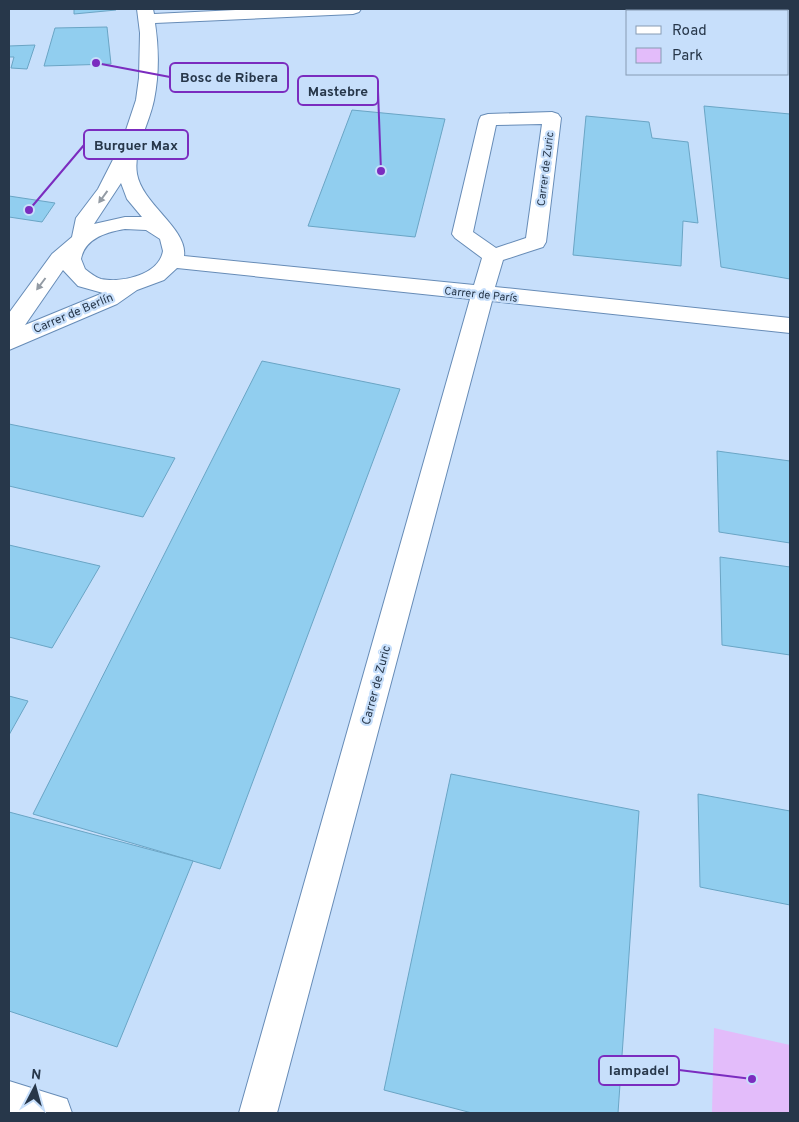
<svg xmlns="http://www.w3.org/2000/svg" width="799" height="1122" viewBox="0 0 799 1122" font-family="Overpass,sans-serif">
<rect width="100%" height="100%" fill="#c7dffb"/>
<path fill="#e3bcfa" d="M 714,1028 L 790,1045 L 790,1113 L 712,1113 Z"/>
<g fill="#91ceef" stroke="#6aa5c5">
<path d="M 74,9 L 116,9 L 116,10 L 74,14 Z"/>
<path d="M 107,27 L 111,64 L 44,66 L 55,28 Z"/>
<path d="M 35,45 L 27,69 L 11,68 L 14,57 L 9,57 L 9,46 Z"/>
<path d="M 704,106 L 790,114 L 790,279 L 721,267 Z"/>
<path d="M 352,110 L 445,119 L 415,237 L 308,226 Z"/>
<path d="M 586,116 L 649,122 L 652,138 L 688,142 L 698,223 L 683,221 L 681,266 L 573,255 Z"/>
<path d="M 9,196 L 55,203 L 42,222 L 9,217 Z"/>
<path d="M 262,361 L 400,389 L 220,869 L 33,814 Z"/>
<path d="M 9,424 L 175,458 L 143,517 L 9,486 Z"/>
<path d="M 717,451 L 790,461 L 790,543 L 719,532 Z"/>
<path d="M 9,545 L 100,566 L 52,648 L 9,637 Z"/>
<path d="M 720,557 L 790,567 L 790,655 L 722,645 Z"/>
<path d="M 9,696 L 28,701 L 9,735 Z"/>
<path d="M 451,774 L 639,811 L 618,1113 L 472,1113 L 384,1090 Z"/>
<path d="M 698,794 L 790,811 L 790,905 L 700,887 Z"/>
<path d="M 9,812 L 193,861 L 117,1047 L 9,1011 Z"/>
</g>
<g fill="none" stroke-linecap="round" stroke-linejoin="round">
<g stroke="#678cb7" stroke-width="2">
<g id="minor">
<path d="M 137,9 L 153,9 L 154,14 L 258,9 L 361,9 L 359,12 L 353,14 L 155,23 C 159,49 159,75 154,100 C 149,125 133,149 137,174 C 142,204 188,229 184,256 L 474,285 L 482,258 L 455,238 L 452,234 L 479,120 L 481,116 L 488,114 L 552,112 L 558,114 L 561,118 L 546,242 L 543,247 L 503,260 L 495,287 L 790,318 L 790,333 L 492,301 L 277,1113 L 239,1113 L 470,299 L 177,268 L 164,280 L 137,290 L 117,304 L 9,350 L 9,313 L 52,254 L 72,237 L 76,218 L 98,189 L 122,142 L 136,100 L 139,78 L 140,33 ZM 542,124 L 526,238 L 496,248 L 473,232 L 496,125 ZM 121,183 L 127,199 L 142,217 L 125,217 L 94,224 ZM 125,229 L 146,230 L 160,239 L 163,251 C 159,275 122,283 101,279 C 95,277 90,273 85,269 L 81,259 C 85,238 107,232 125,229 ZM 63,270 L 78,286 L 103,293 L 25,325 Z"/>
<path d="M 9,1081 L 67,1099 L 72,1113 L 9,1113 Z"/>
</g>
</g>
<use href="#minor" fill="#fff" fill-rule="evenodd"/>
</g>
<defs><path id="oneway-solid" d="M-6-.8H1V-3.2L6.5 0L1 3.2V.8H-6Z" transform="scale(1.25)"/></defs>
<g fill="#939ba4">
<use href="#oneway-solid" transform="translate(103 197) rotate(126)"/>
<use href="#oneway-solid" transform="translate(41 284) rotate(127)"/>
</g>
<g text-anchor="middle" stroke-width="4.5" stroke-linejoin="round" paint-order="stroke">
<g font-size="11" fill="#27374a" stroke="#c7dffb">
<text transform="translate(545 169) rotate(-83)" y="4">Carrer de Zuric</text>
<text transform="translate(481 294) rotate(6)" y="4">Carrer de París</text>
</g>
<g font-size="12" fill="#27374a" stroke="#c7dffb">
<text transform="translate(73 313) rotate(-23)" y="4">Carrer de Berlín</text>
<text transform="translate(376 685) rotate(-75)" y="4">Carrer de Zuric</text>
</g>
</g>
<path fill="none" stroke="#7b2cbf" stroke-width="2" d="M96 63L170 77M381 171L378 91M29 210L84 145M752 1079L679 1070"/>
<g fill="#7b2cbf" stroke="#c7dffb" stroke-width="2">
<circle cx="96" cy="63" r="5"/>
<circle cx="381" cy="171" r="5"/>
<circle cx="29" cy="210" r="5"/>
<circle cx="752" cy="1079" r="5"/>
</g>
<g fill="#c7dffb" stroke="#7b2cbf" stroke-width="2">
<rect x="170" y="63" width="118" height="29" rx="5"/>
<rect x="298" y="76" width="80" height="29" rx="5"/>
<rect x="84" y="130" width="104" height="29" rx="5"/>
<rect x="599" y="1056" width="80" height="29" rx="5"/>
</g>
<g font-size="14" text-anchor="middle" font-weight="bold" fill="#27374a">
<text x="229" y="82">Bosc de Ribera</text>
<text x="338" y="96">Mastebre</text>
<text x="136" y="150">Burguer Max</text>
<text x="639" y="1075">Iampadel</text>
</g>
<rect width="799" height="1122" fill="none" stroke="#27374a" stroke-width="20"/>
<rect x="626" y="10" width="162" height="65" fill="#c7dffb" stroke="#879cb4"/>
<rect x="636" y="26" width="25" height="8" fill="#ffffff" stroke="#879cb4"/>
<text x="672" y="35" font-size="15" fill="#27374a">Road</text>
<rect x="636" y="48" width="25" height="15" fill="#e3bcfa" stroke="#879cb4"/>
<text x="672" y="60" font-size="15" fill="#27374a">Park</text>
<g transform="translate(35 1087) rotate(6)" stroke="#c7dffb" stroke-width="4" paint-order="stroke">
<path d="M0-4L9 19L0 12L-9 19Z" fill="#27374a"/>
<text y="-8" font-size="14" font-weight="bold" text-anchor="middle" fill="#27374a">N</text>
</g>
</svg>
